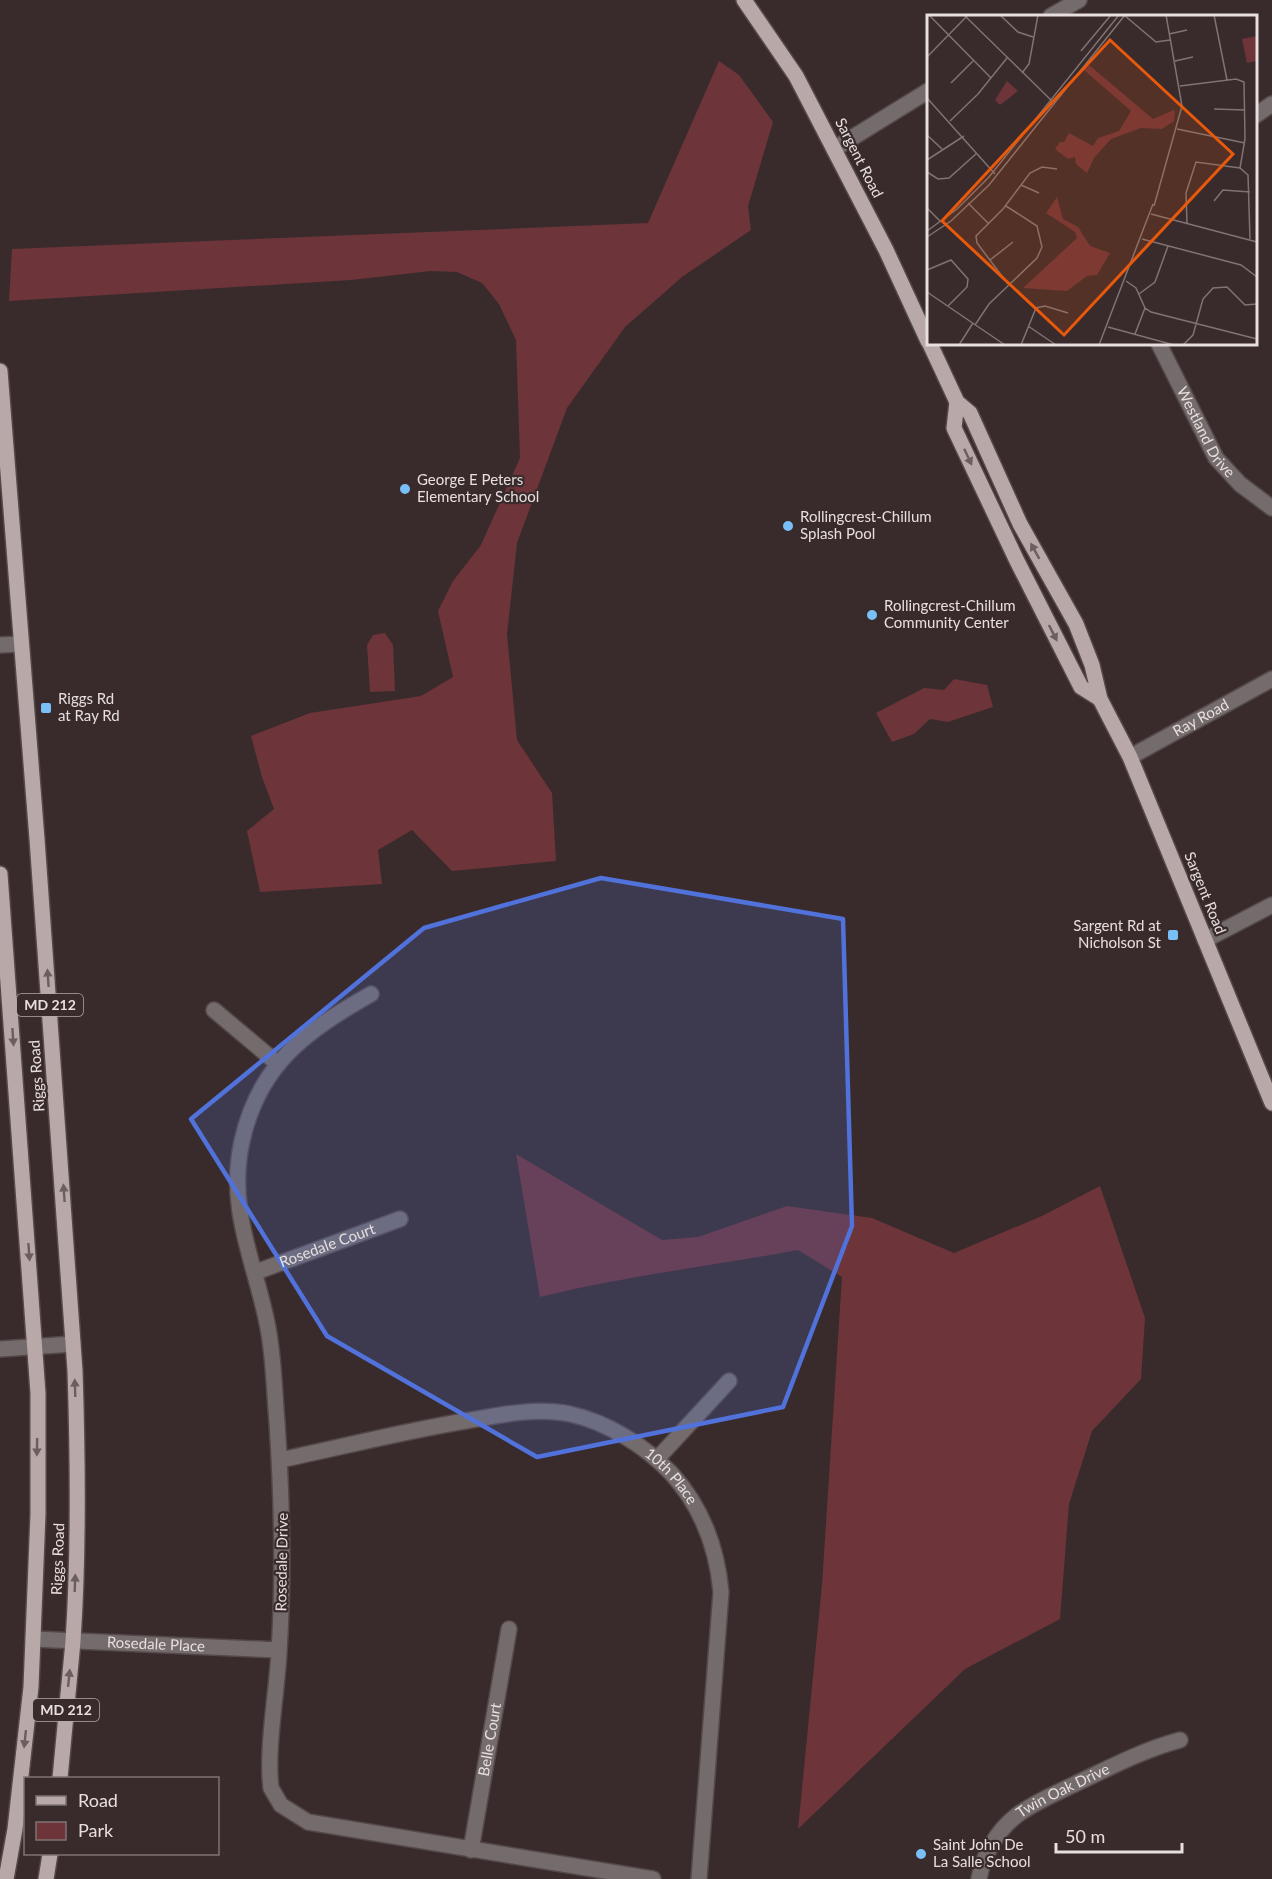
<svg xmlns="http://www.w3.org/2000/svg" width="1272" height="1879" viewBox="0 0 1272 1879" font-family="Lato,sans-serif">
<rect width="100%" height="100%" fill="#392b2c"/>
<g fill="#6d343a">
<path d="M 719,61 L 739,75 L 773,122 L 748,206 L 751,230 L 682,277 L 625,327 L 567,408 L 517,543 L 507,634 L 517,740 L 552,793 L 556,861 L 452,871 L 412,830 L 378,850 L 382,884 L 260,892 L 247,831 L 274,809 L 262,777 L 251,736 L 310,713 L 421,696 L 453,677 L 438,611 L 453,581 L 481,545 L 520,458 L 516,340 L 499,304 L 482,283 L 457,272 L 431,271 L 351,280 L 9,301 L 12,249 L 648,223 Z"/>
<path d="M 385,633 L 393,645 L 395,691 L 370,692 L 367,645 L 373,635 Z"/>
<path d="M 954,679 L 987,685 L 993,707 L 948,722 L 930,719 L 914,734 L 892,742 L 876,713 L 924,688 L 944,690 Z"/>
<path d="M 516,1154 L 662,1240 L 698,1237 L 787,1206 L 872,1218 L 954,1253 L 1042,1216 L 1100,1186 L 1145,1318 L 1141,1379 L 1092,1431 L 1069,1504 L 1060,1619 L 965,1669 L 798,1829 L 822,1585 L 842,1277 L 798,1250 C 712,1266 625,1276 540,1297 Z"/>
</g>
<g fill="none" stroke-linecap="round" stroke-linejoin="round">
<g stroke="#554848" stroke-width="18">
<g id="minor">
<path d="M 1051,16 L 1079,0"/>
<path d="M 1256,115 L 1272,104"/>
<path d="M 834,149 L 928,91"/>
<path id="s1" d="M 1159,344 L 1216,458 L 1240,484 L 1272,508"/>
<path d="M 0,645 L 21,644"/>
<path id="s2" d="M 1130,757 L 1272,679"/>
<path d="M 1205,940 L 1272,905"/>
<path d="M 371,994 C 306,1031 259,1064 242,1141 C 227,1209 254,1259 267,1323 C 274,1355 274,1389 277,1422 C 282,1499 284,1575 279,1652 C 277,1692 266,1750 271,1788 L 281,1805 L 308,1822 L 653,1879"/>
<path d="M 214,1010 L 277,1063"/>
<path id="s3" d="M 256,1272 L 400,1219"/>
<path d="M 0,1349 L 73,1344"/>
<path d="M 657,1459 L 729,1381"/>
<path id="s4" d="M 280,1460 C 342,1447 404,1431 466,1421 C 500,1415 536,1407 570,1414 C 607,1422 645,1446 671,1473 C 702,1507 717,1548 721,1592 L 699,1879"/>
<path id="s5" d="M 33,1639 L 279,1650"/>
<path id="s6" d="M 471,1850 L 509,1629"/>
<path id="s7" d="M 979,1879 C 983,1855 997,1831 1016,1816 C 1034,1802 1057,1793 1077,1783 C 1111,1767 1143,1750 1180,1740"/>
</g>
</g>
<g stroke="#554848" stroke-width="18">
<g id="major">
<path d="M 744,0 L 796,76 L 886,250 L 928,341"/>
<path d="M 930,344 L 957,402 L 970,413 L 1020,524 L 1076,624 L 1092,665 L 1100,699 L 1130,757 L 1272,1103"/>
<path d="M 0,371 L 37,839 L 75,1371 C 78,1461 79,1552 73,1641 C 69,1687 64,1733 60,1778"/>
<path d="M 957,402 L 954,428 L 1017,561 L 1081,687 L 1100,699"/>
<path d="M 0,874 L 38,1393 L 38,1514 L 31,1687 L 15,1829 L 6,1879"/>
<path d="M 46,1879 L 50,1854"/>
</g>
</g>
<use href="#minor" stroke="#746c6c" stroke-width="15"/>
<use href="#major" stroke="#b8a8a8" stroke-width="15"/>
</g>
<defs><path id="oneway-solid" d="M-6-.8H1V-3.2L6.5 0L1 3.2V.8H-6Z" transform="scale(1.5)"/></defs>
<g fill="#6c5d5e">
<use href="#oneway-solid" transform="translate(968 457) rotate(65)"/>
<use href="#oneway-solid" transform="translate(1035 551) rotate(-119)"/>
<use href="#oneway-solid" transform="translate(1053 633) rotate(63)"/>
<use href="#oneway-solid" transform="translate(48 978) rotate(-94)"/>
<use href="#oneway-solid" transform="translate(13 1037) rotate(86)"/>
<use href="#oneway-solid" transform="translate(64 1193) rotate(-94)"/>
<use href="#oneway-solid" transform="translate(29 1252) rotate(86)"/>
<use href="#oneway-solid" transform="translate(75 1388) rotate(-92)"/>
<use href="#oneway-solid" transform="translate(37 1447) rotate(91)"/>
<use href="#oneway-solid" transform="translate(75 1583) rotate(-88)"/>
<use href="#oneway-solid" transform="translate(69 1678) rotate(-84)"/>
<use href="#oneway-solid" transform="translate(25 1739) rotate(96)"/>
</g>
<path fill="#5072da" fill-opacity="0.2" stroke="#5072da" stroke-width="4.5" stroke-linejoin="round" d="M 601,878 L 843,919 L 852,1226 L 783,1407 L 537,1457 L 327,1336 L 191,1119 L 424,928 Z"/>
<g fill="#79bff8" stroke="#392b2c" stroke-width="2">
<circle cx="405" cy="489" r="6"/>
<circle cx="788" cy="526" r="6"/>
<circle cx="872" cy="615" r="6"/>
<rect x="40" y="702" width="12" height="12" rx="3"/>
<rect x="1167" y="929" width="12" height="12" rx="3"/>
<circle cx="921" cy="1854" r="6"/>
</g>
<g text-anchor="middle" stroke-width="4.5" stroke-linejoin="round" paint-order="stroke">
<g fill="#392b2c" stroke="#b3a8a9" stroke-width="1.5">
<rect x="17" y="994" width="66" height="22" rx="4.5"/>
<rect x="33" y="1699" width="66" height="22" rx="4.5"/>
</g>
<g font-size="14" font-weight="bold" fill="#e7dede">
<text x="50" y="1010">MD 212</text>
<text x="66" y="1715">MD 212</text>
</g>
<g font-size="15" fill="#e7dede" stroke="#392b2c">
<text transform="translate(859 158) rotate(63)" y="5">Sargent Road</text>
<text dy="5" stroke="none"><textPath href="#s1" startOffset="100">Westland Drive</textPath></text>
<text dy="5" stroke="none"><textPath href="#s2" startOffset="81">Ray Road</textPath></text>
<text transform="translate(1205 893) rotate(68)" y="5">Sargent Road</text>
<text transform="translate(37 1076) rotate(-94)" y="5">Riggs Road</text>
<text dy="5" stroke="none"><textPath href="#s3" startOffset="76">Rosedale Court</textPath></text>
<text dy="5" stroke="none"><textPath href="#s4" startOffset="416">10th Place</textPath></text>
<text transform="translate(58 1559) rotate(-88)" y="5">Riggs Road</text>
<text transform="translate(282 1562) rotate(-89)" y="5">Rosedale Drive</text>
<text dy="5" stroke="none"><textPath href="#s5" startOffset="123">Rosedale Place</textPath></text>
<text dy="5" stroke="none"><textPath href="#s6" startOffset="112">Belle Court</textPath></text>
<text dy="5" stroke="none"><textPath href="#s7" startOffset="128">Twin Oak Drive</textPath></text>
</g>
<g font-size="15" fill="#e7dede" stroke="#392b2c" text-anchor="start">
<text x="417" y="485">George E Peters<tspan x="417" dy="17">Elementary School</tspan></text>
<text x="800" y="522">Rollingcrest-Chillum<tspan x="800" dy="17">Splash Pool</tspan></text>
<text x="884" y="611">Rollingcrest-Chillum<tspan x="884" dy="17">Community Center</tspan></text>
<text x="58" y="704">Riggs Rd<tspan x="58" dy="17">at Ray Rd</tspan></text>
<text x="1161" y="931" text-anchor="end">Sargent Rd at<tspan x="1161" dy="17">Nicholson St</tspan></text>
<text x="933" y="1850">Saint John De<tspan x="933" dy="17">La Salle School</tspan></text>
</g>
</g>
<g transform="translate(927 15)">
<rect width="330" height="330" fill="#392b2c"/>
<path d="M 330,21 L 330,46 L 320,48 L 315,24 ZM 162,50 L 226,104 L 247,95 L 248,98 L 247,106 L 235,114 L 214,113 L 184,124 L 167,143 L 160,158 L 149,149 L 148,142 L 141,144 L 128,134 L 133,127 L 137,127 L 142,118 L 166,131 L 171,123 L 192,116 L 204,96 L 157,55 ZM 80,66 L 91,76 L 73,90 L 68,85 ZM 130,182 L 136,204 L 151,212 L 163,231 L 183,238 L 170,260 L 160,261 L 140,276 L 96,273 L 150,223 L 148,217 L 119,198 Z" fill="#6d343a"/>
<path fill="none" stroke="#7f7373" stroke-width="1.5" d="M 2,0 L 64,63M 37,0 L 125,86M 73,0 L 91,17 L 106,22M 197,0 L 229,27 L 243,25M 287,0 L 300,65M 242,19 L 260,15M 154,36 L 184,0M 0,42 L 41,0M 248,46 L 266,42M 95,58 L 102,49 L 111,0M 24,68 L 46,46M 253,71 L 309,64 L 317,67 L 318,124 L 313,153M 0,83 L 68,159M 287,94 L 318,95M 23,106 L 51,79 L 80,43M 250,114 L 318,128M 0,120 L 15,134M 0,145 L 37,121M 0,157 L 11,164 L 22,163 L 50,138M 94,170 L 112,178M 287,186 L 296,175 L 323,177M 41,188 L 62,209M 227,191 L 255,91 L 239,0M 0,193 L 14,207M 224,199 L 330,227M 260,208 L 259,178 L 269,147 L 313,153 L 321,160 L 323,224M 0,216 L 30,194 L 62,162 L 192,0M 0,222 L 24,206 L 62,170 L 198,0M 215,224 L 314,250 L 330,262M 63,245 L 86,227M 0,255 L 24,245 L 41,264 L 40,272 L 21,291M 199,266 L 209,273 L 218,293 L 224,297 L 330,324M 81,269 L 50,228 L 49,221 L 76,194 L 103,158 L 115,152 L 130,154M 0,277 L 78,330M 212,279 L 228,267 L 241,231M 48,310 L 62,289 L 110,243 L 115,232 L 110,211 L 79,191M 101,311 L 129,330M 181,312 L 247,330M 208,319 L 218,293M 32,330 L 46,308M 94,330 L 109,293 L 118,291 L 141,298M 172,330 L 226,189M 256,330 L 266,320 L 276,284 L 286,273 L 300,272 L 318,290 L 330,289"/>
<path fill="#e8590c" fill-opacity="0.15" stroke="#e8590c" stroke-width="3" d="M 183,25 L 306,139 L 137,320 L 15,206 Z"/>
<rect width="330" height="330" fill="none" stroke="#e7dede" stroke-width="3"/>
</g>
<rect x="24" y="1777" width="195" height="78" fill="#392b2c" stroke="#7f7373" stroke-width="1.5"/>
<rect x="36" y="1796" width="30" height="9" fill="#b8a8a8" stroke="#7f7373" stroke-width="1.5"/>
<text x="78" y="1807" font-size="18" fill="#e7dede">Road</text>
<rect x="36" y="1822" width="30" height="18" fill="#6d343a" stroke="#7f7373" stroke-width="1.5"/>
<text x="78" y="1837" font-size="18" fill="#e7dede">Park</text>
<path d="M1056 1843v9h126v-9" fill="none" stroke="#e7dede" stroke-width="3"/>
<text x="1065" y="1843" font-size="18" fill="#e7dede" stroke="#392b2c" stroke-width="4.5" paint-order="stroke">50 m</text>
</svg>
